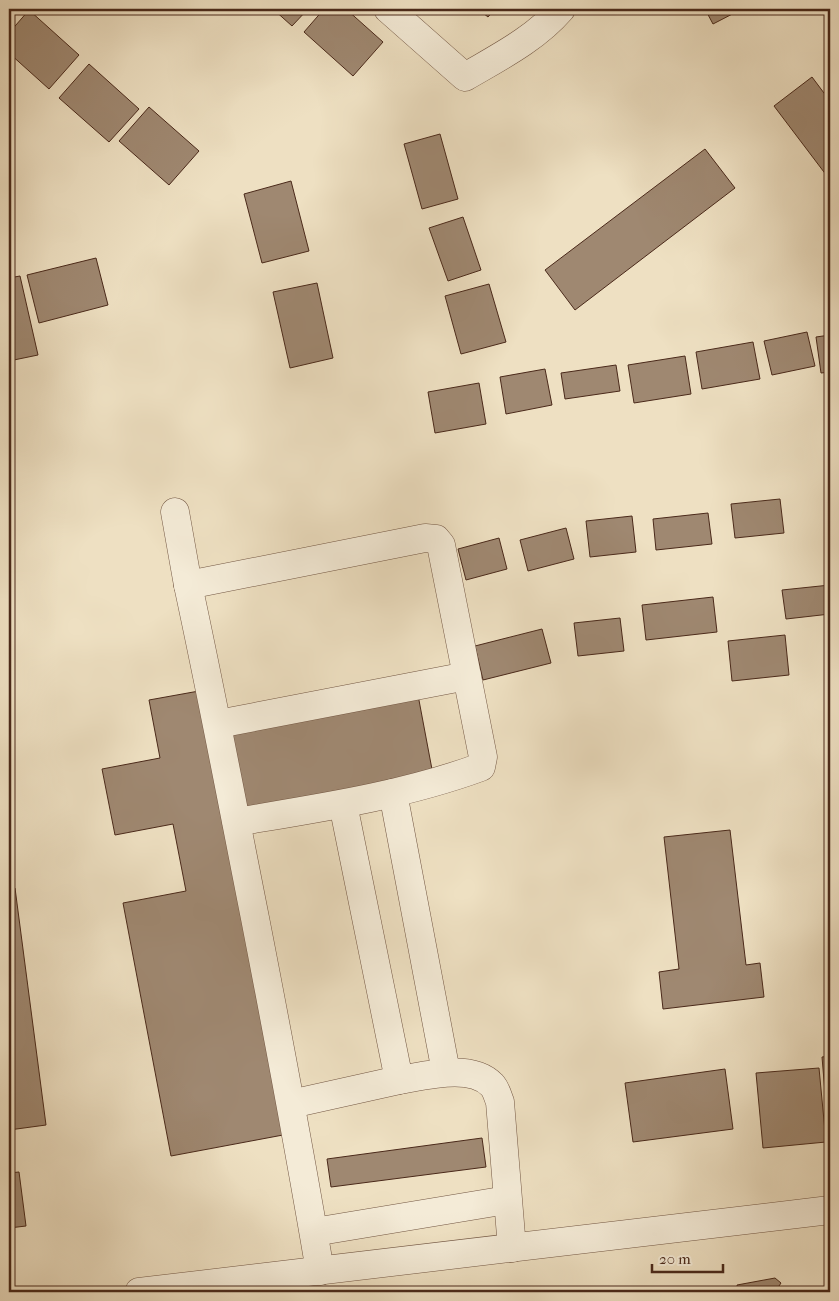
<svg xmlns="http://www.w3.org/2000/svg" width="839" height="1301" viewBox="0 0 839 1301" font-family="'IM FELL French Canon',serif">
<rect width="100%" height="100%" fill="#eee0c2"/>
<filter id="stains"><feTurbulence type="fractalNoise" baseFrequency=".004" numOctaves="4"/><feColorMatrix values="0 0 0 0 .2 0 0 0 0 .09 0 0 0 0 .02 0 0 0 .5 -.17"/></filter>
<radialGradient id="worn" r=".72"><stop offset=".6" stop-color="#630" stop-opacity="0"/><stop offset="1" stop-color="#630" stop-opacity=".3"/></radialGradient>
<g fill="#9f8871" stroke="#4a291a">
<path d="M 273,9 L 308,9 L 292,26 Z"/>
<path d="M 324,9 L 346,9 L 383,42 L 353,76 L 304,32 Z"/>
<path d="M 478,9 L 495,9 L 488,17 Z"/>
<path d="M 705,9 L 742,9 L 713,24 Z"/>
<path d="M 29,10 L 79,55 L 49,89 L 9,53 L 9,33 Z"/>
<path d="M 89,64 L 139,109 L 109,142 L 59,98 Z"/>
<path d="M 812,77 L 830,101 L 830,180 L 774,106 Z"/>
<path d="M 149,107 L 199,151 L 169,185 L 119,141 Z"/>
<path d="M 440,134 L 458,199 L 422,209 L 404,144 Z"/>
<path d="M 705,149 L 735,188 L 575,310 L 545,270 Z"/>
<path d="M 291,181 L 309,251 L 262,263 L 244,194 Z"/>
<path d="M 463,217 L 481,270 L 448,281 L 429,228 Z"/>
<path d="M 96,258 L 108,305 L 39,323 L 27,275 Z"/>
<path d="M 20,276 L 38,355 L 9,361 L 9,278 Z"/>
<path d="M 317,283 L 333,358 L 290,368 L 273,292 Z"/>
<path d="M 489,284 L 506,342 L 461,354 L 445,296 Z"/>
<path d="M 807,332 L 815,366 L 772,375 L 764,341 Z"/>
<path d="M 830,335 L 830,372 L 821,373 L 816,337 Z"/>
<path d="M 753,342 L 760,379 L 702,389 L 696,352 Z"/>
<path d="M 685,356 L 691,394 L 634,403 L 628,365 Z"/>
<path d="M 616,365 L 620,391 L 565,399 L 561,373 Z"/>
<path d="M 545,369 L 552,405 L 506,414 L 500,377 Z"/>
<path d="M 479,383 L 486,424 L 435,433 L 428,392 Z"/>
<path d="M 826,490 L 830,490 L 830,524 Z"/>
<path d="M 780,499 L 784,533 L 735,538 L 731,504 Z"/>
<path d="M 708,513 L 712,544 L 656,550 L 653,519 Z"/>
<path d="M 632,516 L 636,552 L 590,557 L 586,521 Z"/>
<path d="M 566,528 L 574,559 L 528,571 L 520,540 Z"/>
<path d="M 499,538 L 507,569 L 466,580 L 458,549 Z"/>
<path d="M 830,585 L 830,614 L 786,619 L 782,590 Z"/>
<path d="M 713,597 L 717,632 L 646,640 L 642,605 Z"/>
<path d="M 620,618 L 624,651 L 578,656 L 574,623 Z"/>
<path d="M 542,629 L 551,663 L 483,680 L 475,646 Z"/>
<path d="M 785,635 L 789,675 L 732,681 L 728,641 Z"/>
<path d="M 199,691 L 283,1135 L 171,1156 L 123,903 L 186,891 L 173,824 L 115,835 L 102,769 L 160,758 L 149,700 Z"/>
<path d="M 418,695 L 434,780 L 235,814 L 220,730 Z"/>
<path d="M 730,830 L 746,965 L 760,963 L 764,997 L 663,1009 L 659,972 L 679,969 L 664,837 Z"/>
<path d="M 15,888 L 46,1125 L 9,1130 L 9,889 Z"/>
<path d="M 830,1056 L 830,1141 L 829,1141 L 822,1057 Z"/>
<path d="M 819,1068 L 826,1142 L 763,1148 L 756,1073 Z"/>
<path d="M 725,1069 L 733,1129 L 633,1142 L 625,1083 Z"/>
<path d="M 482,1138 L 486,1167 L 331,1187 L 327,1159 Z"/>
<path d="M 19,1172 L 26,1226 L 9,1228 L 9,1173 Z"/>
<path d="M 775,1278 L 781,1283 L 775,1292 L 738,1292 L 737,1285 Z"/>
</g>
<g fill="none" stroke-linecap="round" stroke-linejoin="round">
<g stroke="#735744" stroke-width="29">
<g id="minor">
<path d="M 388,9 L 465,77 C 499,57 535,39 561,9"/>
<path d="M 175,512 L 188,585"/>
<path d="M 218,724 L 467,676"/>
<path d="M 393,793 L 446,1072"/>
<path d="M 343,804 L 399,1080 C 425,1076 471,1063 492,1085 C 496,1089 498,1097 500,1102 L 512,1248"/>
<path d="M 236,822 C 319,808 402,796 481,767 L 483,757 L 441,545 L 436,539 L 425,538 L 188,585 C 212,696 233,807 255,918 C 278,1036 300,1153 320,1271"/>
<path d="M 291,1104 L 399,1080"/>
<path d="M 314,1232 L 507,1200"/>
<path d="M 139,1292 L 830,1210"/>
</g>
</g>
<use href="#minor" stroke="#f4ebd7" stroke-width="28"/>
</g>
<rect width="839" height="1301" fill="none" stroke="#eee0c2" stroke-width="30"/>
<rect x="10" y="10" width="819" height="1281" fill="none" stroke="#4a291a" stroke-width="2.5"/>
<rect x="15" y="15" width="809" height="1271" fill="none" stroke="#4a291a"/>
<path d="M652 1264v8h71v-8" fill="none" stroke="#4a291a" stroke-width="2.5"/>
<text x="659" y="1264" font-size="15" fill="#4a291a" stroke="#f4ebd7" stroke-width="4" paint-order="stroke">20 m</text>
<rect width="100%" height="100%" filter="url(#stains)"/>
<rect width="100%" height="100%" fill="url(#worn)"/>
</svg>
